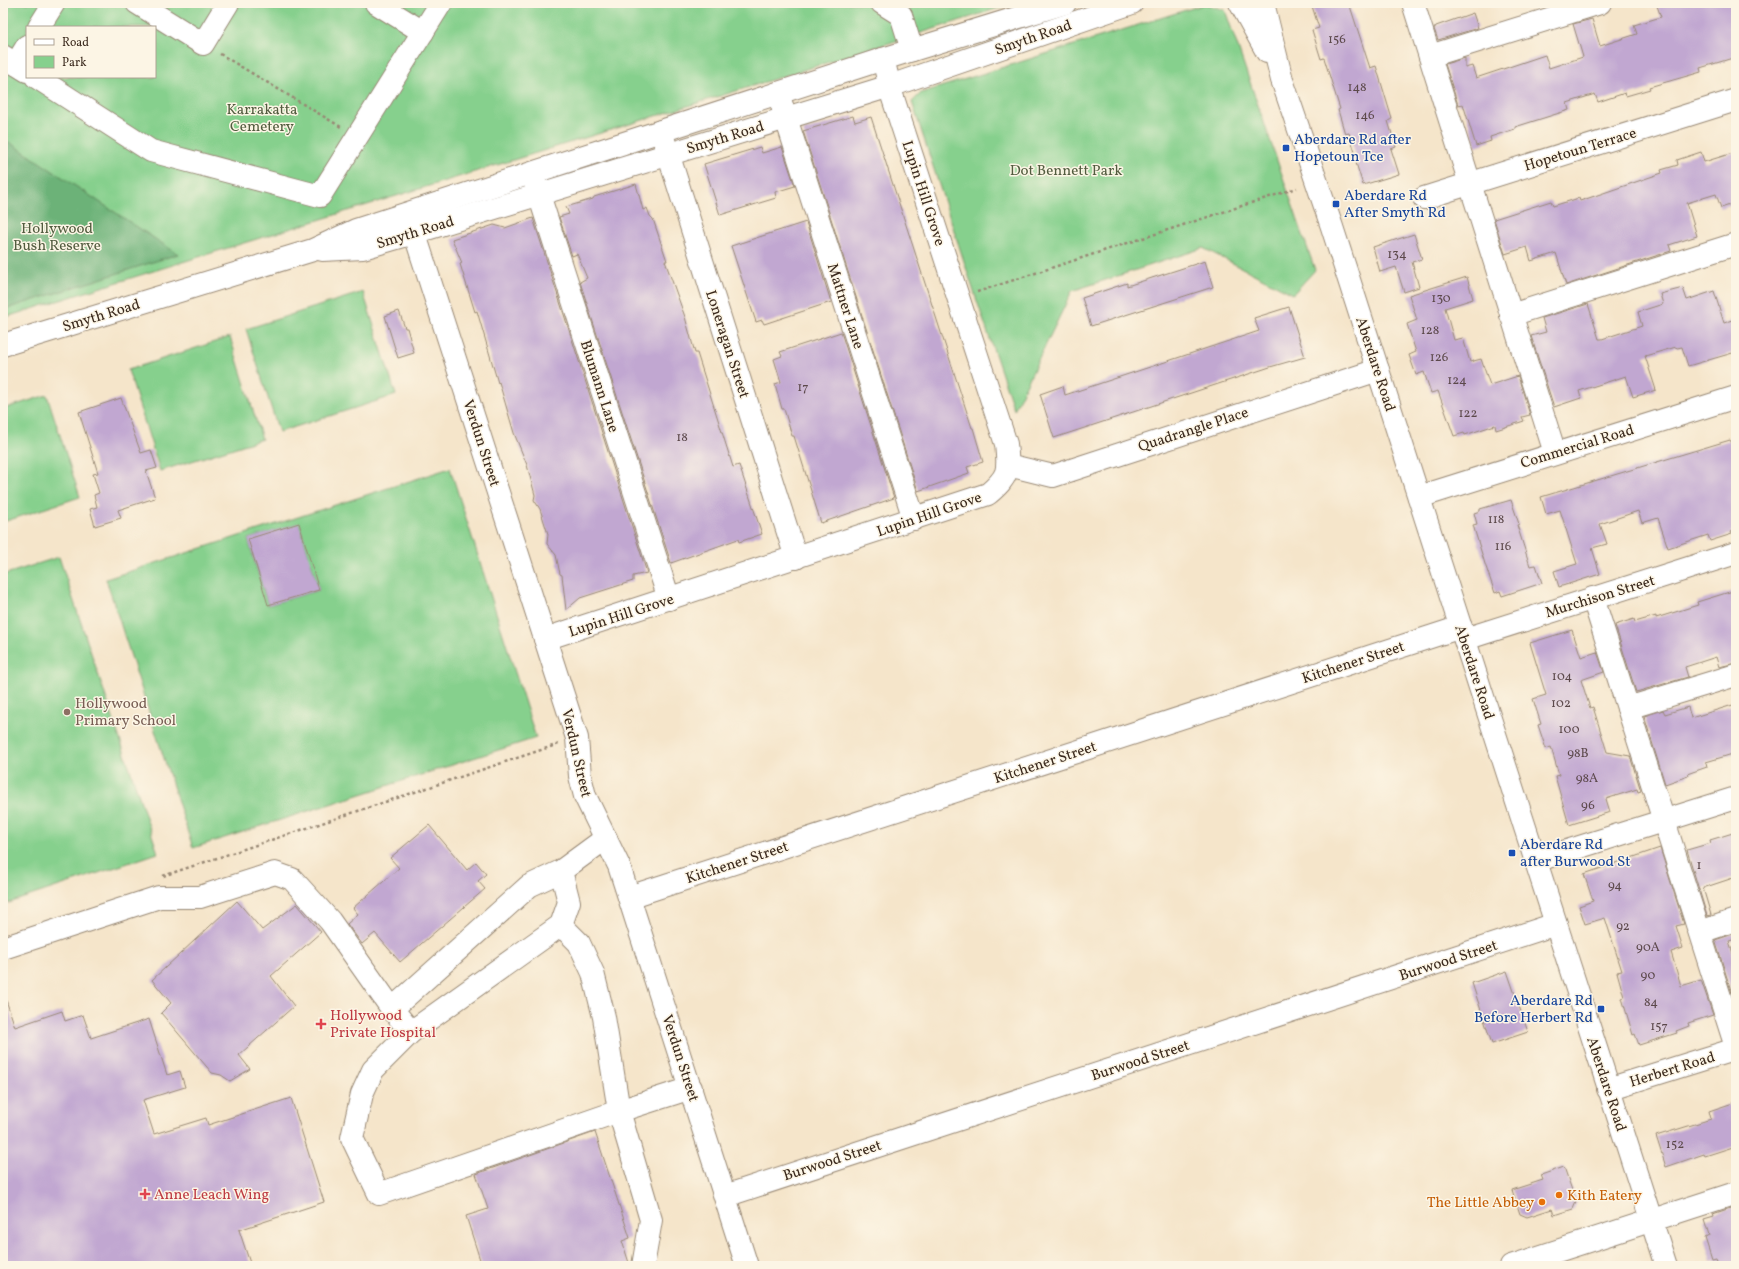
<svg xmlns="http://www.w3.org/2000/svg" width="1739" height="1269" viewBox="0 0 1739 1269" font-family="Vollkorn,serif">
<rect width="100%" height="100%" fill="#fcf5e5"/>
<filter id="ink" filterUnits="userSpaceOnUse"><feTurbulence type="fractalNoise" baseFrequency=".025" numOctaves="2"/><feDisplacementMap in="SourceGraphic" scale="8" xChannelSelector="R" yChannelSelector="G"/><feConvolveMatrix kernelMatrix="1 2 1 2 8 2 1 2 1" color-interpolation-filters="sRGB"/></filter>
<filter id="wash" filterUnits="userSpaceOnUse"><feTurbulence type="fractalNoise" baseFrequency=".012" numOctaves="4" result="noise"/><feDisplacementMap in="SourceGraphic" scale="16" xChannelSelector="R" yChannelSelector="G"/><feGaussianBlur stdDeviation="0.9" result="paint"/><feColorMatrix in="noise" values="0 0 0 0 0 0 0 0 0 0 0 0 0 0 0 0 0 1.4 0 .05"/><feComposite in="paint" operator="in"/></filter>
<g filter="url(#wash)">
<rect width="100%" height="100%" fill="#f5e5ca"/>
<g fill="#86d08d" stroke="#607d56" fill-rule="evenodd">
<path d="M 3,3 L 1015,3 C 679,111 340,212 3,318 ZM 27,27 L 155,27 L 155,77 L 27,77 Z"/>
<path d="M 1205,4 L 1225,10 L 1315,270 L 1293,294 L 1203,248 L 1072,291 L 1014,410 L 975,295 L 912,102 L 921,93 Z"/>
<path d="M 363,292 L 396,395 L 279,432 L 246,329 Z"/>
<path d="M 230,337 L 262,439 L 160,471 L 128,370 Z"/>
<path d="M 47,395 L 80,497 L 3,522 L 3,409 Z"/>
<path d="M 450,468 L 536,738 L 193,848 L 106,579 ZM 299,524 L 319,590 L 268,605 L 248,539 Z"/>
<path d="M 59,557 L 158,853 L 3,905 L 3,575 Z"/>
</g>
<path fill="#6cb278" stroke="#546e4b" d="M 3,138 L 178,254 L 3,310 Z"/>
<g id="blocks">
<g fill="#c1a7d1">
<path d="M 1311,3 L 1349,3 L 1370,68 L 1376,66 L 1392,119 L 1388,121 L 1396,147 L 1391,149 L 1399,174 L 1363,185 L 1356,163 L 1358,162 L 1349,133 L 1345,134 L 1338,110 L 1340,109 L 1324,58 L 1321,59 L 1312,30 L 1319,28 Z"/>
<path d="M 1656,3 L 1736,3 L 1736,57 L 1700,68 L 1701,72 L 1649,87 L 1650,89 L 1626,96 L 1625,93 L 1598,102 L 1595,94 L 1567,103 L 1569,110 L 1515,127 L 1515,129 L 1490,137 L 1491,141 L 1476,146 L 1463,104 L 1458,105 L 1445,64 L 1465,58 L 1465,68 L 1472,66 L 1476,78 L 1545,55 L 1549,68 L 1583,57 L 1573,24 L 1592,19 L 1600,46 L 1637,34 L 1634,25 L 1661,17 Z"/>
<path d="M 1473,13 L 1478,28 L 1438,40 L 1434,29 L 1436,26 Z"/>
<path d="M 853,116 L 855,122 L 871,117 L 972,428 L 973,428 L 983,462 L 967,467 L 969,473 L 918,491 L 803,131 Z"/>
<path d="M 760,147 L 762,153 L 782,147 L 795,186 L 775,192 L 776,198 L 720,215 L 704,164 Z"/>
<path d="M 1701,152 L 1704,162 L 1736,152 L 1736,203 L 1721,208 L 1716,194 L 1687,203 L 1697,236 L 1669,245 L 1671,251 L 1566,285 L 1556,253 L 1531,261 L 1527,247 L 1505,254 L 1494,219 L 1551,201 L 1553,206 L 1579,198 L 1580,201 L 1662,173 L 1661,170 L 1678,165 L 1677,160 Z"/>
<path d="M 636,184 L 643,210 L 647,208 L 650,216 L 653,219 L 667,261 L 665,261 L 685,317 L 695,353 L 697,353 L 733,467 L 739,465 L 762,534 L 739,542 L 738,539 L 671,563 L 580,282 L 587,278 L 577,254 L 572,256 L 559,217 L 569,214 L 566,207 L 593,199 L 594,197 Z"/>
<path d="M 533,218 L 647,573 L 633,576 L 633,581 L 580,598 L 566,610 L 562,575 L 560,574 L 556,555 L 547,544 L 548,534 L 540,509 L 534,500 L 535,495 L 527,465 L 514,433 L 499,382 L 498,383 L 477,311 L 475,312 L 460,264 L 462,263 L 452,239 L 494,225 L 505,228 Z"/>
<path d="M 806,222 L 831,302 L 764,324 L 762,320 L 756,322 L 731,246 Z"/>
<path d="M 1414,234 L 1422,259 L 1412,262 L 1419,287 L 1404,292 L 1396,267 L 1380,272 L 1373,247 Z"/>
<path d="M 1205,261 L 1213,287 L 1091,326 L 1082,298 L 1127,283 L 1127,286 Z"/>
<path d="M 1467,277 L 1473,299 L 1445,308 L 1454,340 L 1463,338 L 1470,362 L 1481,359 L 1490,385 L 1518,376 L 1530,415 L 1522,417 L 1524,421 L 1496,430 L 1495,425 L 1465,435 L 1464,433 L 1454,436 L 1438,391 L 1431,393 L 1424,372 L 1416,375 L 1409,355 L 1416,352 L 1407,324 L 1417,320 L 1409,295 Z"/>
<path d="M 1683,288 L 1687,300 L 1714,291 L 1724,323 L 1736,319 L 1736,352 L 1688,366 L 1682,347 L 1677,348 L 1676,347 L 1645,356 L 1656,390 L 1633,397 L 1626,376 L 1579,391 L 1581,398 L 1554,407 L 1531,336 L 1546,332 L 1542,318 L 1588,304 L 1599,339 L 1602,339 L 1642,326 L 1638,312 L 1663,304 L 1660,294 Z"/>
<path d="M 1289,307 L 1305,357 L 1270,367 L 1054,438 L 1040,394 L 1063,386 L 1065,395 L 1259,331 L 1254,318 Z"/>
<path d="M 399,311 L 405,328 L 407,328 L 414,353 L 398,358 L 385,316 Z"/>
<path d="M 841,332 L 894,498 L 821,523 L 794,436 L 792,436 L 784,409 L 782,409 L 775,384 L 781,382 L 774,359 L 782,356 L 780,352 Z"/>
<path d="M 121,398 L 141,453 L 151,450 L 157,468 L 146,471 L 155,498 L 118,510 L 121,518 L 95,526 L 90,509 L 97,507 L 94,495 L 99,493 L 93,474 L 98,473 L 79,412 Z"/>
<path d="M 1730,440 L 1732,443 L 1736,442 L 1736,530 L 1731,532 L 1732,534 L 1710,541 L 1708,535 L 1668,548 L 1658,518 L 1642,523 L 1638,511 L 1600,524 L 1607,544 L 1592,548 L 1600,574 L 1559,587 L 1554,571 L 1577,564 L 1560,510 L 1546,514 L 1541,497 Z"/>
<path d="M 1511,500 L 1519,524 L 1517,525 L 1530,566 L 1536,565 L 1542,583 L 1502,596 L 1500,591 L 1495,593 L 1485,564 L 1473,525 L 1477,524 L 1474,513 L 1480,511 L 1480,509 Z"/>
<path d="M 299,523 L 319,590 L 268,605 L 248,539 Z"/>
<path d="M 1736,590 L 1736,663 L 1719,667 L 1716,657 L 1685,667 L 1688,677 L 1636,692 L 1615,625 L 1634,619 L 1635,622 L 1656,616 L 1656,618 L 1698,605 L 1697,602 Z"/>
<path d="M 1572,630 L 1581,657 L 1597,652 L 1604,672 L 1581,680 L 1590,708 L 1593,707 L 1607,752 L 1630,756 L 1641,791 L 1638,792 L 1637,789 L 1606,799 L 1610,812 L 1569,825 L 1555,776 L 1559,775 L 1551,747 L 1546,749 L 1538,725 L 1541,724 L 1533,699 L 1546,695 L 1530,643 Z"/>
<path d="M 1736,704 L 1736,753 L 1706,762 L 1707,767 L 1687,774 L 1688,776 L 1665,784 L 1644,716 L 1663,710 L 1665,714 L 1688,707 L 1691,718 Z"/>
<path d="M 429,825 L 467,870 L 476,862 L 486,874 L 478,881 L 485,889 L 400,962 L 375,933 L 362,944 L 347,924 L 358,914 L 353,908 L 399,868 L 390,858 Z"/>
<path d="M 1736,832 L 1736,877 L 1703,888 L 1711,915 L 1707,916 L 1687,850 L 1711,843 L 1710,840 Z"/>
<path d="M 1660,848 L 1684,924 L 1676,926 L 1683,948 L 1671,952 L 1681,986 L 1701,980 L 1713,1015 L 1688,1023 L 1689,1026 L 1676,1031 L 1677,1033 L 1639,1045 L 1635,1034 L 1633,1035 L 1622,998 L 1624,997 L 1617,972 L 1622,971 L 1605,918 L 1585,924 L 1579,906 L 1593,901 L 1584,874 Z"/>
<path d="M 237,901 L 262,930 L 297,904 L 321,932 L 271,976 L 294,1006 L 239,1055 L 250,1069 L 230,1081 L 221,1075 L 212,1073 L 161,1013 L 171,1003 L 152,980 Z"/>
<path d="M 1736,933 L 1736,939 L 1729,941 L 1736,963 L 1735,1003 L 1715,940 Z"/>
<path d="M 1507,971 L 1528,1032 L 1492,1044 L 1472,983 Z"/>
<path d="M 6,1000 L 15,1027 L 62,1011 L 65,1021 L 83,1015 L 91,1038 L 149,1019 L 167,1075 L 180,1071 L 185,1087 L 143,1100 L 154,1134 L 206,1118 L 208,1125 L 291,1098 L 324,1202 L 239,1230 L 251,1266 L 3,1266 L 3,1001 Z"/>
<path d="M 1736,1102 L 1736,1146 L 1705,1156 L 1704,1154 L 1666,1167 L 1656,1136 L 1711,1119 L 1709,1111 Z"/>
<path d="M 595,1132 L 630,1238 L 622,1241 L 630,1266 L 482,1266 L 466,1216 L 488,1209 L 476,1174 Z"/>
<path d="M 1564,1167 L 1576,1202 L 1573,1209 L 1554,1215 L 1552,1209 L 1527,1217 L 1520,1214 L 1512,1190 L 1543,1180 L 1541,1175 Z"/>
<path d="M 1736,1206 L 1736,1266 L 1719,1266 L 1716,1259 L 1712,1260 L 1705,1238 L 1709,1236 L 1704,1220 L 1714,1217 L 1713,1214 Z"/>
</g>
</g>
</g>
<g filter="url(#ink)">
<use href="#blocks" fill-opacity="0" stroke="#988874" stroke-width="1"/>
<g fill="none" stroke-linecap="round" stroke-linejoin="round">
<g stroke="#988874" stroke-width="24">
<g id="minor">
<path d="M 137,3 L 203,44 L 228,3"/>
<path d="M 376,3 L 423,32"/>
<path d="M 882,3 L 901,15 L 912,50"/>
<path d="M 1413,3 L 1555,453"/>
<path d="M 39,27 L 54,3"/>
<path d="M 3,56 L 27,71"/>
<path d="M 1430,56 L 1600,3"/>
<path d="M 16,64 L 27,46"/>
<path d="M 36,77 L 151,151 L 320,196 L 441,3"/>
<path d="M 778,93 L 914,519"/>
<path d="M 661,131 L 796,558"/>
<path d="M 533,176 L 669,599"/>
<path d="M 1424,198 L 1736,100"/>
<path d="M 409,216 L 577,738 L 580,776 L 585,796 L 619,866 L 747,1266"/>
<path d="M 1511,315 L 1736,244"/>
<path d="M 1008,465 L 1053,476 L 1378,370"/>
<path d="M 1419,497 L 1736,397"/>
<path d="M 1593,598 L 1736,1047"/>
<path d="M 545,639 L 988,494 C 1009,476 1009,471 1006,444 L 892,95 L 883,59"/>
<path d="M 1465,639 L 1736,553"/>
<path d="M 1628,708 L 1736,675"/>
<path d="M 1535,861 L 1736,798"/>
<path d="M 561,871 L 569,902 L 561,925 L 411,1032 L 392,1009 L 529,886 L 561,871 L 606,838"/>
<path d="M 629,897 L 1461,627"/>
<path d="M 561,925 L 579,943 L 593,973 L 604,1017 L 619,1111 L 651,1220 L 643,1266"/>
<path d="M 1700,932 L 1736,920"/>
<path d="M 3,948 L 159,897 L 200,897 L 275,873 L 292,879 L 330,921 L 392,1009"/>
<path d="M 411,1032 L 373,1070 L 362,1094 L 352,1138 L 379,1194 L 619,1111 L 691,1088"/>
<path d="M 1608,1089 L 1736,1049"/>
<path d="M 725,1196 L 1556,924"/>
<path d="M 1511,1266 L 1736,1193"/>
</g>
</g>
<g stroke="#988874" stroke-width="24">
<g id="major">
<path d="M 1240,3 L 1267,52"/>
<path d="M 1263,3 L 1282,80 L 1332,227 L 1666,1266"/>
<path d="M 322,250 L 363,248 L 414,233 L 890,86 L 1132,3"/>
<path d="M 3,345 L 313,250 L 356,230 L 883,59 L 1065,3"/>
</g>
</g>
<g stroke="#988874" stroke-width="2.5" stroke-dasharray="3 3" stroke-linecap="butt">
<path d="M 220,54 L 341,127"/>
<path d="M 977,292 L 1297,188"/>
<path d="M 163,876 L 559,744"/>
</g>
<use href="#minor" stroke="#fff" stroke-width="22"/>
<use href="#major" stroke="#fff" stroke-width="22"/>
</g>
</g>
<g fill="#1a4fb4" stroke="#fcf5e5" stroke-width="1.5">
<rect x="1282" y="144" width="8" height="8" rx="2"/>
<rect x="1332" y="200" width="8" height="8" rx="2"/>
<rect x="1508" y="849" width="8" height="8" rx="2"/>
<rect x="1597" y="1005" width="8" height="8" rx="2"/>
</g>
<circle fill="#8d6e63" stroke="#fcf5e5" stroke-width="1.5" cx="67" cy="712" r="4"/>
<g fill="#e0444e" stroke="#fcf5e5" stroke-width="1.5">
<path d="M319 1018h4v4h4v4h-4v4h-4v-4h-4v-4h4z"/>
<path d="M143 1188h4v4h4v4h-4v4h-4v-4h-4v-4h4z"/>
</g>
<g fill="#e8710a" stroke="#fcf5e5" stroke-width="1.5">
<circle cx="1559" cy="1195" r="4"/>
<circle cx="1542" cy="1202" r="4"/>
</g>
<g text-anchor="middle" stroke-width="3" stroke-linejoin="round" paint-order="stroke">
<g font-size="13" fill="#5c494b">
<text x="1337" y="43">156</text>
<text x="1357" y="91">148</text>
<text x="1365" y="119">146</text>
<text x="1397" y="258">134</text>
<text x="1441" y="302">130</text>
<text x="1430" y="334">128</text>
<text x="1439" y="361">126</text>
<text x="1457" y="384">124</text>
<text x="803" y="391">17</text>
<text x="1468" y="417">122</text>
<text x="682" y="441">18</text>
<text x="1496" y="523">118</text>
<text x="1503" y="550">116</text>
<text x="1562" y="680">104</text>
<text x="1561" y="707">102</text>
<text x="1569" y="733">100</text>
<text x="1578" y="757">98B</text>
<text x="1587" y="782">98A</text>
<text x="1588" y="809">96</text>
<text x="1699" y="869">1</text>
<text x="1615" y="889">94</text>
<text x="1623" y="930">92</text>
<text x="1648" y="951">90A</text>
<text x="1648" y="979">90</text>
<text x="1651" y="1006">84</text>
<text x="1659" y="1030">157</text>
<text x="1675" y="1148">152</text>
</g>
<g font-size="15" fill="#3b2a1e" stroke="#fcf5e5">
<text transform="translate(1033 37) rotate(-19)" y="5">Smyth Road</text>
<text transform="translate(725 137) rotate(-17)" y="5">Smyth Road</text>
<text transform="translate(1580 149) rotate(-17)" y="5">Hopetoun Terrace</text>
<text transform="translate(924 193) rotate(72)" y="5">Lupin Hill Grove</text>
<text transform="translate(415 232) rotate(-17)" y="5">Smyth Road</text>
<text transform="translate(846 306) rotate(72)" y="5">Mattner Lane</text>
<text transform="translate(101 315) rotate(-17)" y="5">Smyth Road</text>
<text transform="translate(728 344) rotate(72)" y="5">Loneragan Street</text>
<text transform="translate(1376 364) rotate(72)" y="5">Aberdare Road</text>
<text transform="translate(600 386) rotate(72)" y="5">Blumann Lane</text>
<text transform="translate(1193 429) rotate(-18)" y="5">Quadrangle Place</text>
<text transform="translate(482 443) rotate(72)" y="5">Verdun Street</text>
<text transform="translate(1577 446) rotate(-17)" y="5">Commercial Road</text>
<text transform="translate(929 514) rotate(-19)" y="5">Lupin Hill Grove</text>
<text transform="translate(1600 596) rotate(-17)" y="5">Murchison Street</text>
<text transform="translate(621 615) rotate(-18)" y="5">Lupin Hill Grove</text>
<text transform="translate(1353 662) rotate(-18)" y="5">Kitchener Street</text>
<text transform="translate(1475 672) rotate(72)" y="5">Aberdare Road</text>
<text transform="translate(577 753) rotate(77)" y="5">Verdun Street</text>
<text transform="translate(1045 762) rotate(-18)" y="5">Kitchener Street</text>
<text transform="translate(737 862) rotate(-18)" y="5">Kitchener Street</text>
<text transform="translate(1448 960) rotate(-18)" y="5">Burwood Street</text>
<text transform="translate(681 1058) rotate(72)" y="5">Verdun Street</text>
<text transform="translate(1140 1060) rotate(-18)" y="5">Burwood Street</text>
<text transform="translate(1672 1069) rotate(-17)" y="5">Herbert Road</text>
<text transform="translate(1607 1084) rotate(72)" y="5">Aberdare Road</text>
<text transform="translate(832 1160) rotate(-18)" y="5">Burwood Street</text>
</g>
<g font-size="15" fill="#525c3f" stroke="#fcf5e5">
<text x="262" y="114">Karrakatta<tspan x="262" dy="17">Cemetery</tspan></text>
<text x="1066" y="175">Dot Bennett Park</text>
<text x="57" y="233">Hollywood<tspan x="57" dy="17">Bush Reserve</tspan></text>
</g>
<g font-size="15" fill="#164399" stroke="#fcf5e5" text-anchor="start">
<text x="1294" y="144">Aberdare Rd after<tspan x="1294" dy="17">Hopetoun Tce</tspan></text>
<text x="1344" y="200">Aberdare Rd<tspan x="1344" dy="17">After Smyth Rd</tspan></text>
<text x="1520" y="849">Aberdare Rd<tspan x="1520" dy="17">after Burwood St</tspan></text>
<text x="1593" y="1005" text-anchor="end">Aberdare Rd<tspan x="1593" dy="17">Before Herbert Rd</tspan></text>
</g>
<g font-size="15" fill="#785e54" stroke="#fcf5e5" text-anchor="start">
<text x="75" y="708">Hollywood<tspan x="75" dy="17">Primary School</tspan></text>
</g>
<g font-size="15" fill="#be3a42" stroke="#fcf5e5" text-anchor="start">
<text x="330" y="1020">Hollywood<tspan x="330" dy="17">Private Hospital</tspan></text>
<text x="154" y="1199">Anne Leach Wing</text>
</g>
<g font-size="15" fill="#c56008" stroke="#fcf5e5" text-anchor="start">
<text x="1567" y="1200">Kith Eatery</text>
<text x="1534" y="1207" text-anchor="end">The Little Abbey</text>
</g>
</g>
<rect width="1739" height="1269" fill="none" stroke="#fcf5e5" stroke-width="16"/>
<rect x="26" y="26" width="130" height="52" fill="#fcf5e5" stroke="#afa495"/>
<rect x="34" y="39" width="20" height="6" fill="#ffffff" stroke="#afa495"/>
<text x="62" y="46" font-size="12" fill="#3b2a1e">Road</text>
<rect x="34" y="56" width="20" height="12" fill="#86d08d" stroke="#afa495"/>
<text x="62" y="66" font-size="12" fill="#3b2a1e">Park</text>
</svg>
